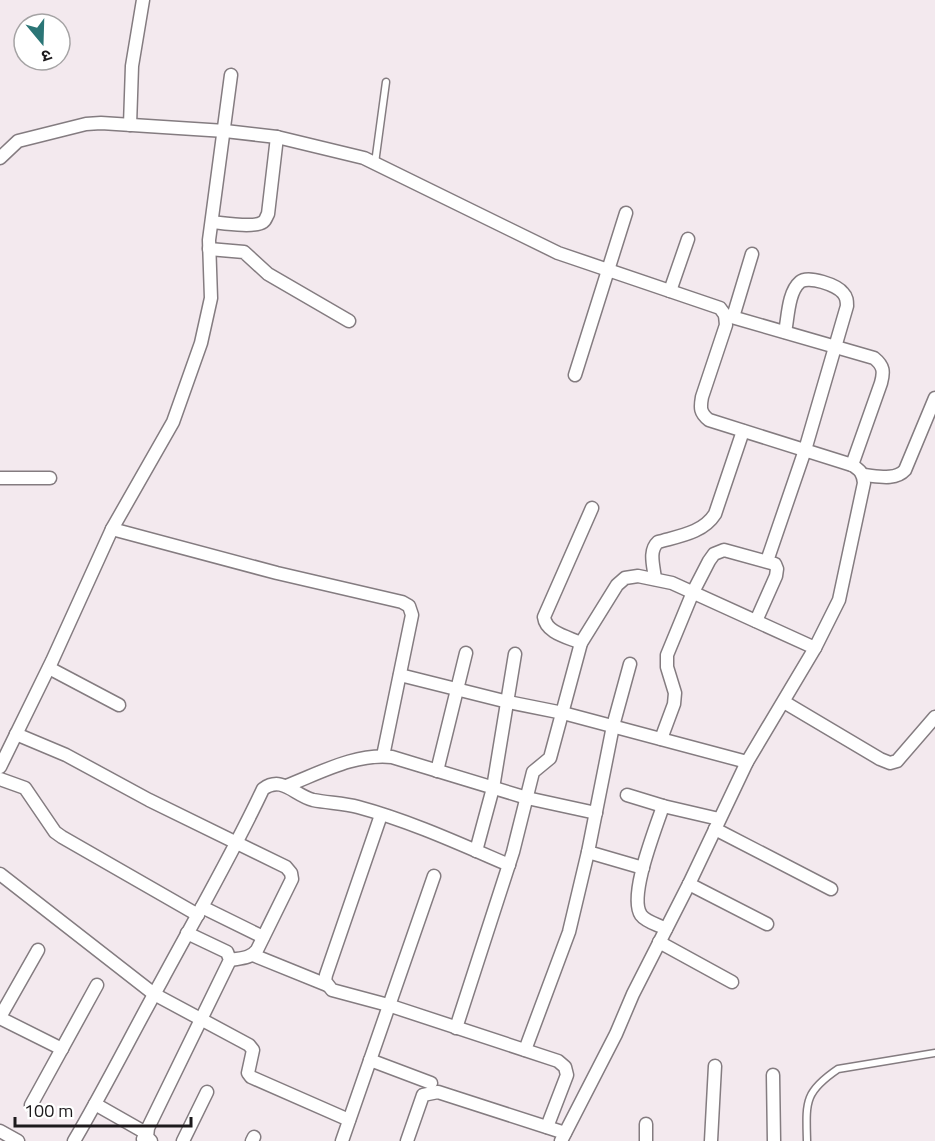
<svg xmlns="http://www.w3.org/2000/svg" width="935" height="1141" viewBox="0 0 935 1141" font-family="'Titillium Web','Noto Sans Devanagari',sans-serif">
<rect width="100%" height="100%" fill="#f3e9ee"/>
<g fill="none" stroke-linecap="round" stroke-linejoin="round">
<g stroke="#847c80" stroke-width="9">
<g id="lane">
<path d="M 375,163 L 386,82"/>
<path d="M 807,1141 C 806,1102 804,1092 838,1069 L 935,1053"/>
</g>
</g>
<g stroke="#847c80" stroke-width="15">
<g id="street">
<path d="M 130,125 L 132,66 L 143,0"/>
<path d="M 0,158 L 18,141 L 86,124 L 101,123 L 225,131 L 277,137 L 364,158 L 558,253 L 720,308 L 725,315 L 726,325 L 702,397 C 700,408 700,413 709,420 L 852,465 C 860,470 863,473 864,483 L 839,600 L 815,648 L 747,762 L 689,884 L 633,994 L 616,1034 L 561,1141"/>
<path d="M 212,222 C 222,223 255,228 263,222 C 266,220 266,217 268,214 L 277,137"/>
<path d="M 209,249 L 244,252 L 268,274 L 349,321"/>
<path d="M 670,291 L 688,239"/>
<path d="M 725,315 L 874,358 C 884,366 884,372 881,383 L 852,465"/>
<path d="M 733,317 L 752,254"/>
<path d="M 575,375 L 626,213"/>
<path d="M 863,475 C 877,476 895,481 905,470 L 935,398"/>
<path d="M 0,478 L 50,478"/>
<path d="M 112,529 L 277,573 L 402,602 L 409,606 L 412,615 L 383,756"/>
<path d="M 767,561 L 805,450 L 847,306 C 847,301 847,297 843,293 C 837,285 808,275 800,282 C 788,292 788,318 785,332"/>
<path d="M 655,579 C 654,567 648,551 658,542 C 679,536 703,533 715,514 L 743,431"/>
<path d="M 581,643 C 568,637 546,633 544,617 L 592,508"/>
<path d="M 49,668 L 119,705"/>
<path d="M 400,675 L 508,702 L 563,713 L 747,762"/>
<path d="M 784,702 L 880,759 L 890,763 L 897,761 L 935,717"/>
<path d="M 16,734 L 66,755 L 149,800 L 286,867 L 291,873 L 292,879 L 257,950 C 250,959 240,958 230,960"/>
<path d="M 661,739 L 674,704 L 675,693 L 667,667 L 667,655 L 693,592 L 709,561 L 714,554 L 724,550 L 775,564 L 777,569 L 776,576 L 756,621"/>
<path d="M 0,767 L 52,661 L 112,529 L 173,422 L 201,343 L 211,298 L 209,240 L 231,75"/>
<path d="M 437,771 L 466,653"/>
<path d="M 0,779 L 25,788 L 55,832 L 62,837 L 198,915"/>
<path d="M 286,786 C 320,773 355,753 392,757 L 527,798 L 596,813"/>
<path d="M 627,795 L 663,806 L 719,819"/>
<path d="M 663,806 C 656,828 628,896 641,915 C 646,922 659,925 666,929"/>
<path d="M 381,815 L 326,975 L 325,981 L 332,990 L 388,1005 L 558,1061 L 565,1067 L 567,1075 L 547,1127"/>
<path d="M 715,829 L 831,889"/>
<path d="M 476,851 L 493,788 L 515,654"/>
<path d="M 588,852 L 643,868"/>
<path d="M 0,874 L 154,994 L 249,1045 L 253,1050 L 248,1073 L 251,1077 L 349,1120"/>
<path d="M 689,884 L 767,924"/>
<path d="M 202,907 L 263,937"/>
<path d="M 659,942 L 732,982"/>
<path d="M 253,955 L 327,985"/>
<path d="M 0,1017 L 38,950"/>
<path d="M 0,1018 L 62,1049"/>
<path d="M 456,1028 L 513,852 L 533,772 L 550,758 L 581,643 L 617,585 L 625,578 L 638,576 L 672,583 L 815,648"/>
<path d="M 525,1050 L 569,932 L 588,852 L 613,726 L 630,664"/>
<path d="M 370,1060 L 431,1083"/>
<path d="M 773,1075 L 774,1141"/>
<path d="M 95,1104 L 146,1133 L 143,1139"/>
<path d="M 31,1105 L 97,985"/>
<path d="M 0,1131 L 18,1141"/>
<path d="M 74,1141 C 105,1088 132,1034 162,980 C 196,917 232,855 263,789 C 282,775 294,795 313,800 C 328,803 344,803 358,807 C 410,821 460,844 509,865"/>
<path d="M 151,1141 L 147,1137 L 148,1128 L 230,960 L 227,952 L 187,933"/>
<path d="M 183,1141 L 207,1092"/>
<path d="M 252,1141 L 254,1137"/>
<path d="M 342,1141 L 434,876"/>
<path d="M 407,1141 L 423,1095 L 438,1092 L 565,1133"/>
<path d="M 646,1141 L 646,1124"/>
<path d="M 711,1141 L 715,1066"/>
</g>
</g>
<use href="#lane" stroke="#fff" stroke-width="6"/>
<use href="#street" stroke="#fff" stroke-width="12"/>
</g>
<g transform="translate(42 42) rotate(161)"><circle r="28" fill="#ffffff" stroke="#a5a3a4" stroke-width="1.5"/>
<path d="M0-4.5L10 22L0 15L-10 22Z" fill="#2b7576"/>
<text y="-9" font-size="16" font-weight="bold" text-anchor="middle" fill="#1d1a1c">उ</text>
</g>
<path d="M15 1117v9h176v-9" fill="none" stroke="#1d1a1c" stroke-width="3"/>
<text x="24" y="1117" font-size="18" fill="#1d1a1c" stroke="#ffffff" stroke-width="4.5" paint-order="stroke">100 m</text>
</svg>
